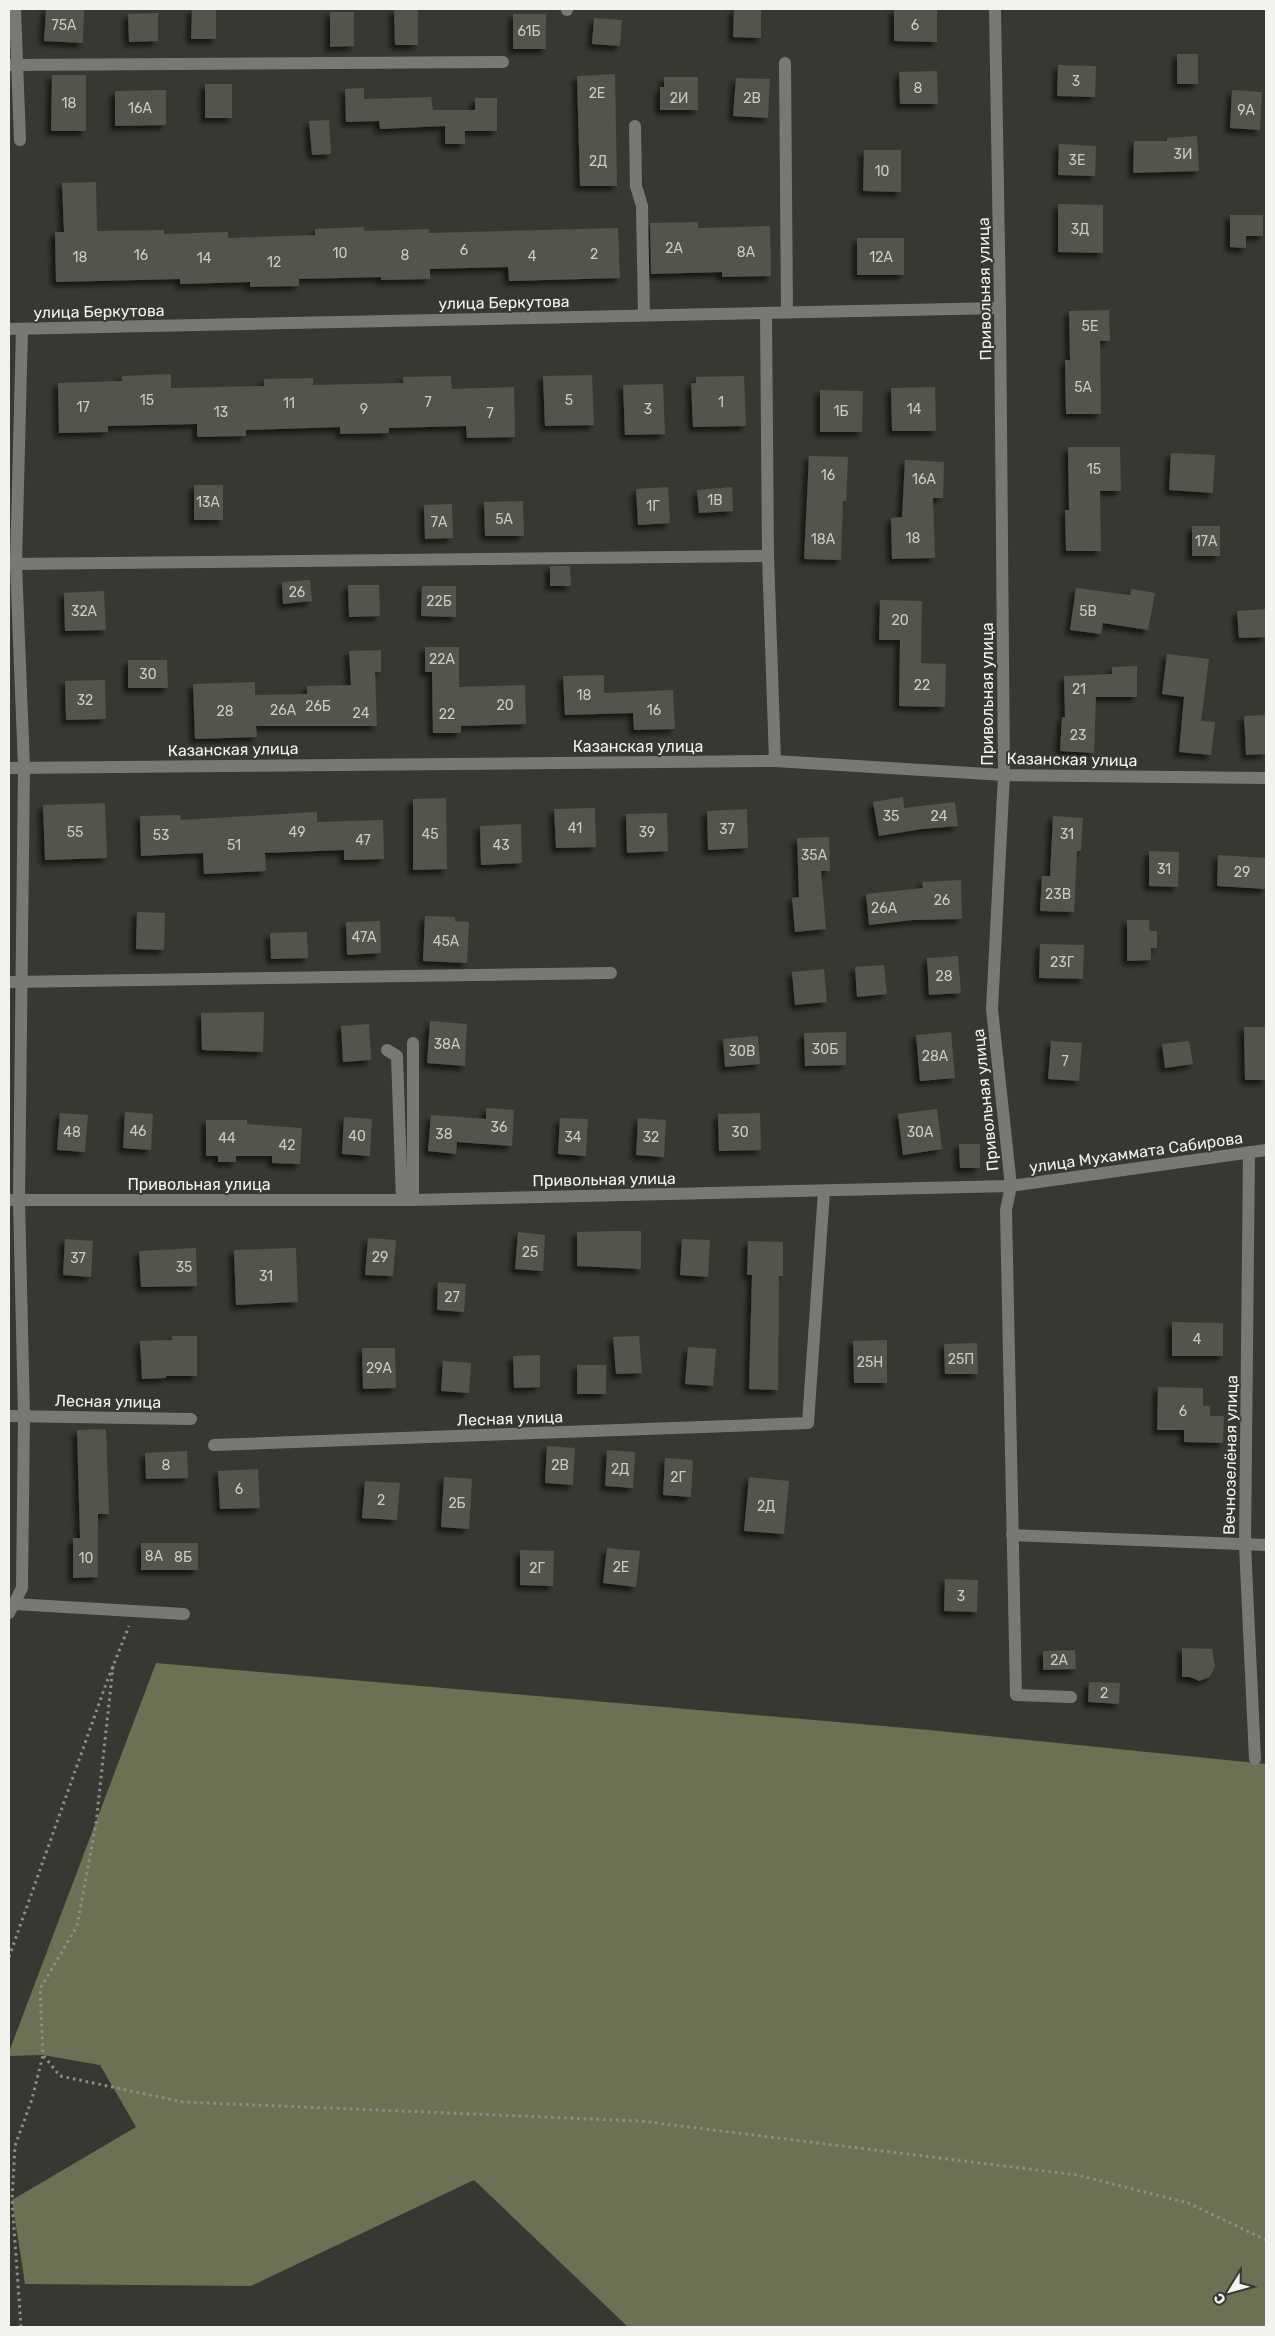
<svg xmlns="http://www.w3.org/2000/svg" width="1275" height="2336" viewBox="0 0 1275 2336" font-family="Rubik,sans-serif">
<defs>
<filter id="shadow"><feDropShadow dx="-4.5" dy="4.5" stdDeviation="2.5" flood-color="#0009"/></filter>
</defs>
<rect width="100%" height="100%" fill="#373832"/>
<path fill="#6d7052" d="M 156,1663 L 929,1730 L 1266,1764 L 1266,2327 L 628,2327 L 474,2180 L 251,2286 L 25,2284 L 12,2200 L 136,2127 L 100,2065 L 43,2055 L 9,2056 L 9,2052 Z"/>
<g fill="#53544d" filter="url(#shadow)">
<path d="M 46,9 L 84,9 L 83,43 L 44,41 Z"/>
<path d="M 192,9 L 216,9 L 216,39 L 191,39 Z"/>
<path d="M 394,9 L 418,9 L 418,45 L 395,45 Z"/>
<path d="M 734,9 L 761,9 L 761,38 L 733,37 Z"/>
<path d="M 894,9 L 937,9 L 937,42 L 894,41 Z"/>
<path d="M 330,12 L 354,12 L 354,46 L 330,47 Z"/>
<path d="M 158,13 L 158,41 L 129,42 L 128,14 Z"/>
<rect x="513" y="14" width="33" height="35"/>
<path d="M 594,18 L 622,20 L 620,46 L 592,44 Z"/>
<rect x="1177" y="54" width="21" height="30"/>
<path d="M 1058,65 L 1096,66 L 1095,97 L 1057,96 Z"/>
<path d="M 937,71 L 938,104 L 900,104 L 899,72 Z"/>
<path d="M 615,74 L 617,186 L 580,186 L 577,76 Z"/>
<path d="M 52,75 L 86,75 L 86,131 L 51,131 Z"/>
<path d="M 664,77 L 698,77 L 698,110 L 660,110 L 660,87 L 664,87 Z"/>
<path d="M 736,78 L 770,79 L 768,118 L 733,116 Z"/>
<rect x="205" y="84" width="27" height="34"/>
<path d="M 364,88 L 364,99 L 431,97 L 433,110 L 475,110 L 475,98 L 497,98 L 497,131 L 465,131 L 465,144 L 445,144 L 445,126 L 380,129 L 379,121 L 346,122 L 345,89 Z"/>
<path d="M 166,90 L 166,125 L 115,126 L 115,91 Z"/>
<path d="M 1232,90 L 1262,92 L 1260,130 L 1230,128 Z"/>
<path d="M 329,120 L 331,154 L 312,155 L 309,121 Z"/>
<path d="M 1197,136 L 1199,171 L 1133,173 L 1134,141 L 1167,141 L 1167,138 Z"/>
<path d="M 1059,144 L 1096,146 L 1095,176 L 1058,175 Z"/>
<path d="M 864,150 L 901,150 L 901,192 L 863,191 Z"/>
<path d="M 96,182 L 97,231 L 164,230 L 164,234 L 228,232 L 228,238 L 315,235 L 315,229 L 364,227 L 364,231 L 429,229 L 429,233 L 618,228 L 620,278 L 509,281 L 508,267 L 430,269 L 430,279 L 381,280 L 381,277 L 299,279 L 299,286 L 250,287 L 250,282 L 180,284 L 180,279 L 56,282 L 55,232 L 64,232 L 62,183 Z"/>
<path d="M 1058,204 L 1103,205 L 1103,253 L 1058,252 Z"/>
<path d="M 1230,215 L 1263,215 L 1263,236 L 1246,236 L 1246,248 L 1230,247 Z"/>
<path d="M 698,222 L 698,228 L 770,226 L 771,276 L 722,277 L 722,272 L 651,274 L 650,223 Z"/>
<rect x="857" y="238" width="47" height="37"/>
<path d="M 1109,310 L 1110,341 L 1100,341 L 1101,414 L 1066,414 L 1065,360 L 1070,360 L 1069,311 Z"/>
<path d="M 171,374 L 171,388 L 264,386 L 264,379 L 313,378 L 313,385 L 403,383 L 403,377 L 451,376 L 452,389 L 514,387 L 515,437 L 467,438 L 466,426 L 389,428 L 389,433 L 340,434 L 340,427 L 246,430 L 246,436 L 197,437 L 197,424 L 108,426 L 108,432 L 59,433 L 58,383 L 122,381 L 122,376 Z"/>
<path d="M 592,375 L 594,425 L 545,426 L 543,376 Z"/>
<path d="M 744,376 L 746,426 L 693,427 L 691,383 L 696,383 L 696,377 Z"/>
<path d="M 663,384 L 665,434 L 625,435 L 623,385 Z"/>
<path d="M 935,387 L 936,431 L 892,431 L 891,388 Z"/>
<path d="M 820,390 L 863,391 L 862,432 L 820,432 Z"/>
<path d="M 1068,447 L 1120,447 L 1121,491 L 1100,491 L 1101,551 L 1066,551 L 1065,510 L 1069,510 Z"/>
<path d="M 1171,453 L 1215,455 L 1213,493 L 1169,490 Z"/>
<path d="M 809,456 L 848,457 L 846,501 L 843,501 L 841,560 L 804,559 Z"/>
<path d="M 905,460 L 944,462 L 943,498 L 933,498 L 935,558 L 892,559 L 891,518 L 902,517 Z"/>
<rect x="194" y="485" width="29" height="35"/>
<path d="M 668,487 L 670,523 L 638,525 L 636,489 Z"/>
<path d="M 732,487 L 733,511 L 699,513 L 697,490 Z"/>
<path d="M 523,501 L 524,536 L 485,536 L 484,502 Z"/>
<path d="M 452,504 L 453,538 L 425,539 L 424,505 Z"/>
<rect x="1192" y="526" width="28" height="30"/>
<path d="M 550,566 L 570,566 L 571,586 L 550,586 Z"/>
<path d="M 310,580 L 312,601 L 283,604 L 282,582 Z"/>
<path d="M 348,585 L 379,585 L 380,616 L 349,617 Z"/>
<path d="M 422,586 L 456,586 L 456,617 L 421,616 Z"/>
<path d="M 1076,588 L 1130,595 L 1131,589 L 1155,593 L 1148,630 L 1103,623 L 1101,634 L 1070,630 Z"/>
<path d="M 104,591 L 106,630 L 65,631 L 64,593 Z"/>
<path d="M 880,600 L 922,601 L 921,663 L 946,664 L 945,707 L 899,706 L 900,640 L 879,640 Z"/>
<path d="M 1266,609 L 1266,637 L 1239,638 L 1237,611 Z"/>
<path d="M 425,647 L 459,647 L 459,687 L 525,685 L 526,724 L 461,726 L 461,733 L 433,733 L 432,672 L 425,672 Z"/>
<path d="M 381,650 L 381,672 L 375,672 L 377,726 L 256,726 L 257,737 L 195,739 L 193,684 L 255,682 L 255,695 L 307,694 L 307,686 L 351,685 L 349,651 Z"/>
<path d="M 1167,654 L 1209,659 L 1201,721 L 1215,722 L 1211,755 L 1179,752 L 1184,697 L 1162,694 Z"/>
<path d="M 128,660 L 167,660 L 168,688 L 128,688 Z"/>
<path d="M 1137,666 L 1137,697 L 1096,697 L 1094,753 L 1060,751 L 1062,717 L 1065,717 L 1064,676 L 1112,674 L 1112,667 Z"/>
<path d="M 604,675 L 604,693 L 673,690 L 675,729 L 634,730 L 633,713 L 565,715 L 563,676 Z"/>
<path d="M 105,680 L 106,719 L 66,720 L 65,681 Z"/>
<path d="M 1266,715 L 1266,754 L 1246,755 L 1244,716 Z"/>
<path d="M 903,797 L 904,808 L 955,802 L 958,826 L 922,829 L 879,836 L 873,802 Z"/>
<path d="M 446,798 L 447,869 L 413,870 L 413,799 Z"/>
<path d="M 105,803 L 107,858 L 45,860 L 43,805 Z"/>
<path d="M 595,808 L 596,847 L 556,848 L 554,809 Z"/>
<path d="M 747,809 L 748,848 L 708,850 L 707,811 Z"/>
<path d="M 317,812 L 317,822 L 383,820 L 384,859 L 344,860 L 344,850 L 265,853 L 266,871 L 204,874 L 203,853 L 141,856 L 140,816 L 180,815 L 181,820 Z"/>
<path d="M 667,813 L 668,851 L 627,853 L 626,814 Z"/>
<path d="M 1053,816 L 1083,818 L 1081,851 L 1077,851 L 1074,912 L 1040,911 L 1042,876 L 1050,876 Z"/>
<path d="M 521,824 L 522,863 L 481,865 L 480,826 Z"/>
<path d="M 829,837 L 830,871 L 821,871 L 826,929 L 795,932 L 792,898 L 799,897 L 797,838 Z"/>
<path d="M 1149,851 L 1179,852 L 1178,887 L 1149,886 Z"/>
<path d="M 1218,855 L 1266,858 L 1266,889 L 1217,886 Z"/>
<path d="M 961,880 L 962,919 L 913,920 L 869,925 L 866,894 L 923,888 L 922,882 Z"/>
<path d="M 137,912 L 165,913 L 164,950 L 136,949 Z"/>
<path d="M 425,916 L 455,917 L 455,921 L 469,922 L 467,963 L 423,961 Z"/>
<path d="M 1127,920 L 1149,920 L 1150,931 L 1157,931 L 1157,948 L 1151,948 L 1151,960 L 1127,961 Z"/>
<path d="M 380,921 L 381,953 L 347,955 L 346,922 Z"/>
<path d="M 307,932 L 308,958 L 271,959 L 270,933 Z"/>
<path d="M 1040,944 L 1084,945 L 1083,979 L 1039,978 Z"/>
<path d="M 958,956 L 961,993 L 929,995 L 927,958 Z"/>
<path d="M 884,965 L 887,994 L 857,997 L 855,967 Z"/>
<path d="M 824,969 L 827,1002 L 795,1005 L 792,972 Z"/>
<path d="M 264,1012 L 263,1052 L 202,1050 L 201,1013 Z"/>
<path d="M 430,1021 L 467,1024 L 465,1066 L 427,1063 Z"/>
<path d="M 369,1024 L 371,1060 L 343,1062 L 341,1026 Z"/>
<path d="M 1244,1027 L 1266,1027 L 1266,1080 L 1245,1080 Z"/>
<path d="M 846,1032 L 846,1065 L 805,1066 L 804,1033 Z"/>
<path d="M 951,1032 L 955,1078 L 920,1081 L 916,1035 Z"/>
<path d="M 758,1036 L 760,1064 L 725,1067 L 723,1039 Z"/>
<path d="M 1051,1041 L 1082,1043 L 1079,1081 L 1048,1079 Z"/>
<path d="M 1189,1041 L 1193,1064 L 1165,1068 L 1162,1044 Z"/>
<path d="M 486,1108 L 514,1110 L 512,1146 L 457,1142 L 456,1154 L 428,1151 L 431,1115 L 486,1119 Z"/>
<path d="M 937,1109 L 942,1149 L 903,1155 L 898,1114 Z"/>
<path d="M 125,1112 L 153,1114 L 151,1150 L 123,1148 Z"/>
<path d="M 60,1113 L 88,1115 L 85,1152 L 57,1150 Z"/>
<path d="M 760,1113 L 761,1150 L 719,1151 L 718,1114 Z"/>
<path d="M 344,1117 L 372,1119 L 370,1156 L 342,1154 Z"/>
<path d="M 560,1118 L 588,1119 L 586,1156 L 558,1154 Z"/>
<path d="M 638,1118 L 666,1120 L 664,1157 L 636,1155 Z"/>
<path d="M 206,1120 L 247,1120 L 247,1124 L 302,1128 L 300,1164 L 272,1163 L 272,1156 L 236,1156 L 236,1162 L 218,1162 L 218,1156 L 206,1156 Z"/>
<path d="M 959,1144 L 980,1144 L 980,1168 L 960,1168 Z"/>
<path d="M 612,1231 L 641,1231 L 641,1269 L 577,1266 L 577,1232 Z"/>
<path d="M 518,1232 L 545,1235 L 543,1271 L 515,1269 Z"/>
<path d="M 368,1238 L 396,1240 L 393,1276 L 365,1275 Z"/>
<path d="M 65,1239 L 93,1241 L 91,1277 L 63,1275 Z"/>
<path d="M 682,1239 L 710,1240 L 708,1277 L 680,1275 Z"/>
<path d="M 748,1241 L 783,1242 L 783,1276 L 779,1276 L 778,1390 L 749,1389 L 752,1275 L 747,1275 Z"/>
<path d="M 196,1248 L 197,1286 L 141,1287 L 139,1251 Z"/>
<path d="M 296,1248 L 298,1302 L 236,1305 L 234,1250 Z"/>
<path d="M 438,1282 L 466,1284 L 464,1312 L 437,1310 Z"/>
<path d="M 1172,1322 L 1223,1323 L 1223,1356 L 1172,1356 Z"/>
<path d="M 172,1336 L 197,1336 L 197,1376 L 166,1376 L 166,1378 L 142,1379 L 140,1341 L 172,1340 Z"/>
<path d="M 639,1336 L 642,1373 L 616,1374 L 613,1337 Z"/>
<path d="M 887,1340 L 887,1383 L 854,1383 L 853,1341 Z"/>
<path d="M 977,1343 L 978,1374 L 945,1374 L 944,1344 Z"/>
<path d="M 688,1347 L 716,1349 L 713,1386 L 685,1384 Z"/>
<path d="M 362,1348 L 395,1348 L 396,1388 L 363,1389 Z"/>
<path d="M 540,1355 L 540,1387 L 514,1388 L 513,1356 Z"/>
<path d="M 443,1361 L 471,1363 L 469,1393 L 441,1391 Z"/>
<rect x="577" y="1365" width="29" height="29"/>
<path d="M 1158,1387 L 1203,1388 L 1203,1406 L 1210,1406 L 1210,1416 L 1224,1416 L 1223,1443 L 1184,1442 L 1184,1430 L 1157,1430 Z"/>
<path d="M 106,1429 L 109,1514 L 98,1514 L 98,1577 L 73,1578 L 73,1538 L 80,1538 L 77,1430 Z"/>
<path d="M 547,1446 L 575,1448 L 573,1485 L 545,1483 Z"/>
<path d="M 607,1450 L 635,1452 L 633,1488 L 605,1486 Z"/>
<path d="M 187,1451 L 188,1478 L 146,1479 L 145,1453 Z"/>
<path d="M 665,1458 L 693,1460 L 691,1497 L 663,1495 Z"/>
<path d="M 258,1469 L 260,1508 L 220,1509 L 218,1471 Z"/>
<path d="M 444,1477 L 472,1479 L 469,1529 L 441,1527 Z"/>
<path d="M 749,1477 L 789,1481 L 784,1534 L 744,1531 Z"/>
<path d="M 365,1481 L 400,1483 L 397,1520 L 362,1518 Z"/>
<rect x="141" y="1543" width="57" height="27"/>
<path d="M 607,1548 L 640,1551 L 636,1587 L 603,1583 Z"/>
<path d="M 520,1550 L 554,1551 L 553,1586 L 520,1585 Z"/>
<path d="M 945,1579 L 978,1580 L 977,1612 L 944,1611 Z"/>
<path d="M 1182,1648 L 1212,1649 L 1215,1666 L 1210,1677 L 1199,1681 L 1190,1677 L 1182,1677 Z"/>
<path d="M 1075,1650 L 1076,1669 L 1043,1670 L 1043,1651 Z"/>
<path d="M 1089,1682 L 1120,1683 L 1119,1704 L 1088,1702 Z"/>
</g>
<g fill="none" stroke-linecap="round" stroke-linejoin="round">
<g stroke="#8e8f8a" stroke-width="3" stroke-dasharray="2.5 4" stroke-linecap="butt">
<path d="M 113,1666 L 96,1824 L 77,1926 L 40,1989 L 43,2055 L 60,2076 L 183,2102 L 640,2121 L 1077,2175 L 1188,2203 L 1266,2240"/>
<path d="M 9,1957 L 106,1684 L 129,1626"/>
<path d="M 21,2327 L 12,2200 L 15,2146 L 32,2099 L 43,2055"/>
</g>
<g stroke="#787875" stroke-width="12">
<path d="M 15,9 L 20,140"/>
<path d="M 567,10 L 567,9"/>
<path d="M 785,63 L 787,312"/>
<path d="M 9,65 L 503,62"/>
<path d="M 635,126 L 636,186 L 642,206 L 644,315"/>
<path d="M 766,313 L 768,556 L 775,761"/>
<path d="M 9,329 L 1000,308"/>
<path d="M 9,564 L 768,556"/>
<path d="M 9,768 L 775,761 L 1004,775 L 1266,778"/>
<path d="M 9,982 L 611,973"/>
<path d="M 413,1043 L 413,1200"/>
<path d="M 387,1050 L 397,1056 L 402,1200"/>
<path d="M 1249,1152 L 1245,1545 L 1255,1759"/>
<path d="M 9,1200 L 413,1200 L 1011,1186 L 992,1009 L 1004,775 L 1000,308 L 995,9"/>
<path d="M 9,1416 L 191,1419"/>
<path d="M 214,1445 L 808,1423 L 824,1191"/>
<path d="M 1012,1535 L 1266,1545"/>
<path d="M 14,1604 L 184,1614"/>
<path d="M 9,1613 L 22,1588 L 24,1416 L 19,1200 L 24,767 L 16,564 L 22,329"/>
<path d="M 1071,1697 L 1016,1695 L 1006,1210 L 1011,1186 L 1266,1150"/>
</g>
</g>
<g text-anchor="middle" stroke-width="4" stroke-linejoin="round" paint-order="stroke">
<g font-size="14" fill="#cacbc6">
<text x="64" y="30">75А</text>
<text x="915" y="30">6</text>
<text x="529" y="36">61Б</text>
<text x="1076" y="86">3</text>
<text x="918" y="93">8</text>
<text x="597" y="98">2Е</text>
<text x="679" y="103">2И</text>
<text x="752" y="103">2В</text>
<text x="69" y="108">18</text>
<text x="140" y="113">16А</text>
<text x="1246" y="115">9А</text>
<text x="1183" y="159">3И</text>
<text x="1077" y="165">3Е</text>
<text x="598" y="166">2Д</text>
<text x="882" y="176">10</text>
<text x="1080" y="234">3Д</text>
<text x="674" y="253">2А</text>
<text x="464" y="255">6</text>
<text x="746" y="257">8А</text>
<text x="340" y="258">10</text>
<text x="594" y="259">2</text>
<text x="141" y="260">16</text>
<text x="405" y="260">8</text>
<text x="532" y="261">4</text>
<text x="80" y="262">18</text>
<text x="881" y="262">12А</text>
<text x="204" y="263">14</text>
<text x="274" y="267">12</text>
<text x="1090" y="331">5Е</text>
<text x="1083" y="392">5А</text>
<text x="147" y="405">15</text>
<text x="569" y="405">5</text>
<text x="428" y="407">7</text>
<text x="721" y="407">1</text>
<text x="289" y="408">11</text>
<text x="83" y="412">17</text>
<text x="364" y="414">9</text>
<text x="648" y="414">3</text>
<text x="914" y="414">14</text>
<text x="841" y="416">1Б</text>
<text x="221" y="417">13</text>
<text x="490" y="418">7</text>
<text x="1094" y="474">15</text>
<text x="828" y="480">16</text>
<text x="924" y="484">16А</text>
<text x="715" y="505">1В</text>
<text x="208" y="507">13А</text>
<text x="653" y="511">1Г</text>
<text x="504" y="524">5А</text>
<text x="439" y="527">7А</text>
<text x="913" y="543">18</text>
<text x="823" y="544">18А</text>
<text x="1206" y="546">17А</text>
<text x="297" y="597">26</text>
<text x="439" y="606">22Б</text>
<text x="84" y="616">32А</text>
<text x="1088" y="616">5В</text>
<text x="900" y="625">20</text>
<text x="442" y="664">22А</text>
<text x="148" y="679">30</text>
<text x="922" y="690">22</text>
<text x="1079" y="694">21</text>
<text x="584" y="700">18</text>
<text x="85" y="705">32</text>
<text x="505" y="710">20</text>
<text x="318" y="711">26Б</text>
<text x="283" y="715">26А</text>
<text x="654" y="715">16</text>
<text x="225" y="716">28</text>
<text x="361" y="718">24</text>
<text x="447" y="719">22</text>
<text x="1078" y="740">23</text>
<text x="891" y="821">35</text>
<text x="939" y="821">24</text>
<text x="575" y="833">41</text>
<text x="727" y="834">37</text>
<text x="75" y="837">55</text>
<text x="297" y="837">49</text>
<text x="647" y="837">39</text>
<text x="430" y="839">45</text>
<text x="1067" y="839">31</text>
<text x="161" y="840">53</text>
<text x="363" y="845">47</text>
<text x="234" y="850">51</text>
<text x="501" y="850">43</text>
<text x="814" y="860">35А</text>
<text x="1164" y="874">31</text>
<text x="1242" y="877">29</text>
<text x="1058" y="899">23В</text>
<text x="942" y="905">26</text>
<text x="884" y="913">26А</text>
<text x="364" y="942">47А</text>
<text x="446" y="946">45А</text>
<text x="1062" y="967">23Г</text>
<text x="944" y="981">28</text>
<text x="447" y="1049">38А</text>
<text x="825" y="1054">30Б</text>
<text x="742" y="1056">30В</text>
<text x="935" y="1061">28А</text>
<text x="1065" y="1066">7</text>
<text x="499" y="1132">36</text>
<text x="138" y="1136">46</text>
<text x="72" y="1137">48</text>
<text x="740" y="1137">30</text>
<text x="920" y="1137">30А</text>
<text x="444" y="1139">38</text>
<text x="357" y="1141">40</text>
<text x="573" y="1142">34</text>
<text x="651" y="1142">32</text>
<text x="227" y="1143">44</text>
<text x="287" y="1150">42</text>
<text x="530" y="1257">25</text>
<text x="380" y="1262">29</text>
<text x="78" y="1263">37</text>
<text x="184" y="1272">35</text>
<text x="266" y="1281">31</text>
<text x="452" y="1302">27</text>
<text x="1197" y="1344">4</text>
<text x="961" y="1364">25П</text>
<text x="870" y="1367">25Н</text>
<text x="379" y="1373">29А</text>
<text x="1183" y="1416">6</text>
<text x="166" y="1470">8</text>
<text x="560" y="1470">2В</text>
<text x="620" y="1474">2Д</text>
<text x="678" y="1482">2Г</text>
<text x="239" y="1494">6</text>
<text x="381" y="1505">2</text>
<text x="457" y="1508">2Б</text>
<text x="766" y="1511">2Д</text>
<text x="154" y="1561">8А</text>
<text x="183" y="1562">8Б</text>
<text x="86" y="1563">10</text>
<text x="621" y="1572">2Е</text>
<text x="537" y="1573">2Г</text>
<text x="961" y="1601">3</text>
<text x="1059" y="1665">2А</text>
<text x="1104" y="1698">2</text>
</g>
<g font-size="16" fill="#f2f3ef" stroke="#373832">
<text transform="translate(984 289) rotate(-91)" y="6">Привольная улица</text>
<text transform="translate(504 302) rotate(-1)" y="6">улица Беркутова</text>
<text transform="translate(99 311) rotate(-1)" y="6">улица Беркутова</text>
<text transform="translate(987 694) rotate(-90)" y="6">Привольная улица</text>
<text x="638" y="752">Казанская улица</text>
<text transform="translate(233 749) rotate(-1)" y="6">Казанская улица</text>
<text transform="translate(1072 759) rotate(1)" y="6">Казанская улица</text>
<text transform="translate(985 1100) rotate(-96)" y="6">Привольная улица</text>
<text transform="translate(1136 1152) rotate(-8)" y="6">улица Мухаммата Сабирова</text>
<text transform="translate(604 1179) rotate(-1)" y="6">Привольная улица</text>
<text x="199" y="1190">Привольная улица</text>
<text transform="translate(108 1401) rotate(1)" y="6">Лесная улица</text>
<text transform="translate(510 1418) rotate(-2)" y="6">Лесная улица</text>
<text transform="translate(1230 1455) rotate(-89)" y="6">Вечнозелёная улица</text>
</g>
</g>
<rect width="1275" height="2336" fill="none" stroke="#f2f3ef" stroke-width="20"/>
<g transform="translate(1230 2291) rotate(233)" stroke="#373832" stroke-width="4" paint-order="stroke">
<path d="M0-4L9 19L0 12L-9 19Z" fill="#f2f3ef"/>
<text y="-8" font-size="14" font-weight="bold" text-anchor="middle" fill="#f2f3ef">С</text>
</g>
</svg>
